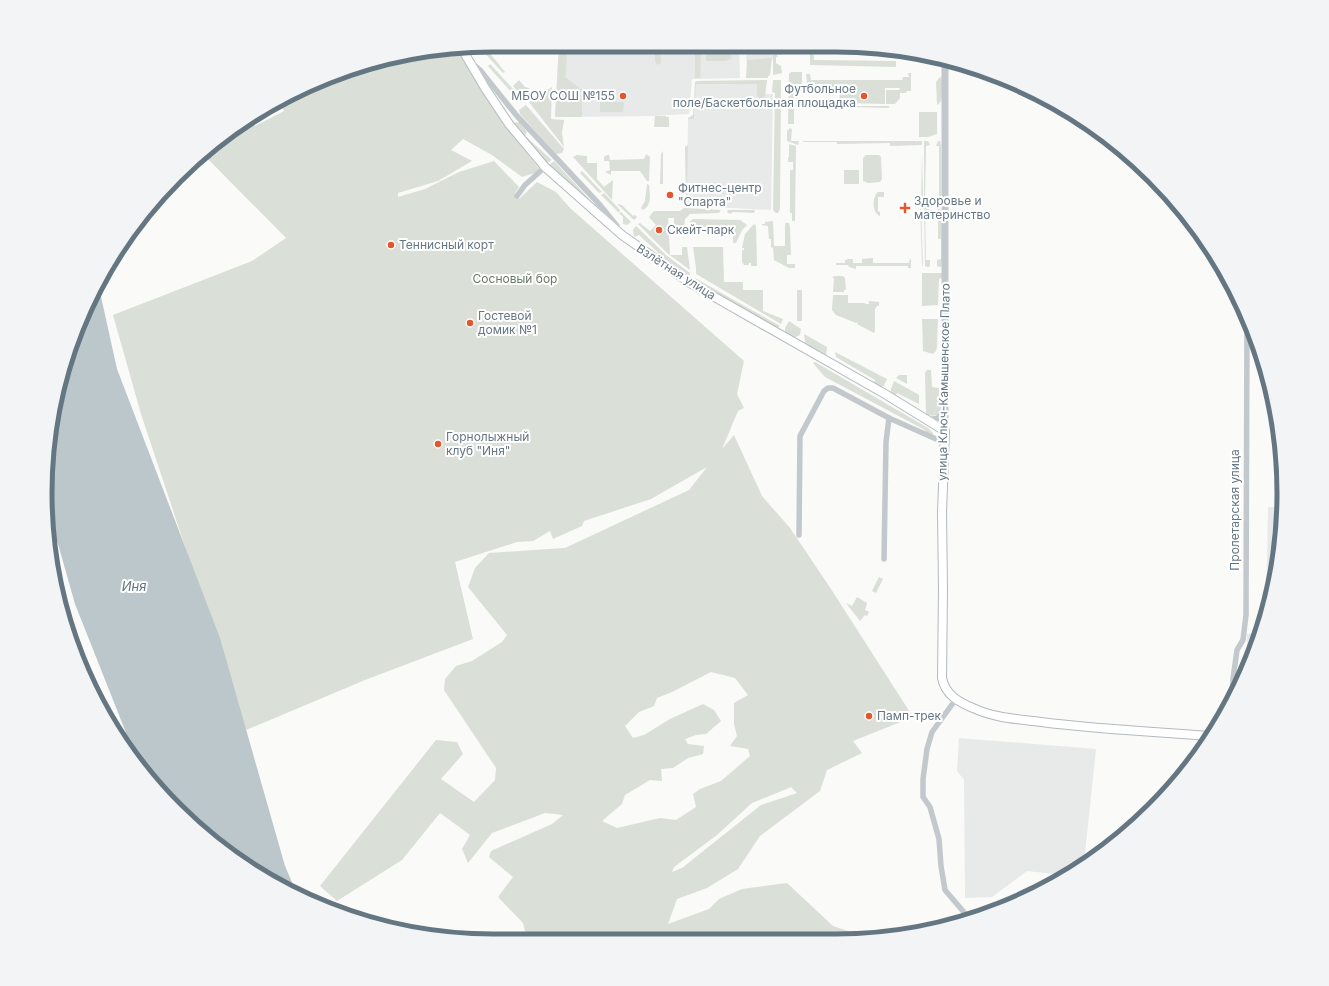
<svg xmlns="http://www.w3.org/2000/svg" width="1329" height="986" viewBox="0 0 1329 986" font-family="Inter,sans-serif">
<rect width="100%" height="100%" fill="#fafaf8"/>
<g fill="#e8e9e9">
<path d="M 559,45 L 739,46 L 740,78 L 692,79 L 689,114 L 653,116 L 555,117 Z"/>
<path d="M 747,46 L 780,46 L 781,55 L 773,55 L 773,59 L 746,60 Z"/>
<path d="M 696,84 L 757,84 L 757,94 L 773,94 L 771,210 L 687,206 L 688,119 L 694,119 Z"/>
<path d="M 1268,507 L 1282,507 L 1280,552 L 1266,611 Z"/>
<path d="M 1261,633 L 1260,637 L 1247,666 L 1247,634 Z"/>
<path d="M 959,738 L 1096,749 L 1084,863 L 1063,875 L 1027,871 L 992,897 L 965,898 L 964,780 L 957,771 Z"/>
</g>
<g fill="#dadfd7" fill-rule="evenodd">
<path d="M 559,45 L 567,45 L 566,75 L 564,76 L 582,90 L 579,94 L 582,96 L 582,117 L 555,117 Z"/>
<path d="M 655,45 L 660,45 L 661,63 L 658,65 L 655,62 Z"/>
<path d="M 484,46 L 505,72 L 503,73 L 480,48 Z"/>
<path d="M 695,46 L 701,46 L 700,78 L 695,78 Z"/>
<path d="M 706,46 L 732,46 L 731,59 L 725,61 L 706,61 Z"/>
<path d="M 810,46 L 818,46 L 818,48 L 813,48 L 814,60 L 896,61 L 896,67 L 810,65 Z"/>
<path d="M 459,50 L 508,129 L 541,171 L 522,177 L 492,155 L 463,139 L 451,150 L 472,161 L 438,181 L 398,193 L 398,197 L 425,189 L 459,172 L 494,161 L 519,187 L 515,193 L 519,199 L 537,182 L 556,192 L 570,208 L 744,361 L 737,394 L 744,408 L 738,411 L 722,449 L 734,435 L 762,496 L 790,528 L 831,589 L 913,717 L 853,741 L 862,753 L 827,770 L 820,791 L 760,836 L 738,869 L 707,888 L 677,899 L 668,924 L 709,909 L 719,899 L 742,889 L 787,883 L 833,926 L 866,937 L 527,940 L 523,923 L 498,897 L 513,877 L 489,857 L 491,851 L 552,824 L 563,815 L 545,813 L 492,833 L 468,863 L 462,849 L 470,835 L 440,813 L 402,860 L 337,901 L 320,886 L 436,740 L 457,742 L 463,754 L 441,779 L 474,802 L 495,780 L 496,768 L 444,690 L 445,679 L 456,666 L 472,661 L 502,642 L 507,635 L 468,587 L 475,568 L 489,553 L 565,548 L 689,490 L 707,467 L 651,499 L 584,521 L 582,526 L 553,539 L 550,531 L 533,541 L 517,542 L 455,562 L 473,639 L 365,680 L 246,730 L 141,414 L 113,315 L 252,261 L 286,238 L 204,155 L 250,119 L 255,126 L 284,111 L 279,101 L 377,60 ZM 711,672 L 735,678 L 748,695 L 734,703 L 734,724 L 737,736 L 730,746 L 748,749 L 750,756 L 721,781 L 700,789 L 693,794 L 696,807 L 676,820 L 660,818 L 617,828 L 602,821 L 622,804 L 625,795 L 650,780 L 662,781 L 661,769 L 673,768 L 688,758 L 703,754 L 704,746 L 688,744 L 685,739 L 696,735 L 706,734 L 721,721 L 714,710 L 703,704 L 670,719 L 644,735 L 633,738 L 625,726 L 639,712 L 654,706 L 657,698 L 672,692 ZM 791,787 L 797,793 L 761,805 L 682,868 L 672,872 L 674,867 L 717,835 L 752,803 Z"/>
<path d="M 773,55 L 777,55 L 778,57 L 776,57 L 776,63 L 781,66 L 782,73 L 773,75 Z"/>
<path d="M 772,58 L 770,75 L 768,76 L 768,78 L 746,78 L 747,60 Z"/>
<path d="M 490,64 L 501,76 L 499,78 L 501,76 L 514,90 L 511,92 L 488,66 Z"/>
<path d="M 791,72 L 802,72 L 802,84 L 794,84 L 794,124 L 788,124 L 789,74 Z"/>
<path d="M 908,73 L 911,73 L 911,91 L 907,91 L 906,93 L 900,93 L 900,98 L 895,104 L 886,104 L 886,90 L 899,90 L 900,88 L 885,88 L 885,104 L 843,103 L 840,103 L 839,89 L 829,89 L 828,84 L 807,84 L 806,74 L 810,74 L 811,80 L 902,80 L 903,77 L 909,77 Z"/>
<path d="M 940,77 L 941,77 C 944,84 944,102 937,105 L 936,82 Z"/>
<path d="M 519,80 L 525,87 L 529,88 L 532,95 L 525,100 L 513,86 Z"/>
<path d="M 767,80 L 765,97 L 760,99 L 757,95 L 757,84 L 696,84 L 694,119 L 688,119 L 688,118 L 693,115 L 695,82 L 697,81 Z"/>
<path d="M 773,80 L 781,80 L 781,84 L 780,209 L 778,213 L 776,213 L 773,210 L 775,93 L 772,92 Z"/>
<path d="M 552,87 L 551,119 L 564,120 L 562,133 L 564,147 L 529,102 Z"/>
<path d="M 493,99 L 514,123 L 519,122 L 527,131 L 525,136 L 552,160 L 547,163 Z"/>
<path d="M 600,102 L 624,102 L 623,112 L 600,112 Z"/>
<path d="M 526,105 L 564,149 L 562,153 L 556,154 L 520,114 L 519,110 Z"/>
<path d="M 846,106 L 889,106 L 889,108 L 846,107 Z"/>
<path d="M 919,112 L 937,112 L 937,134 L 928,137 L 919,137 Z"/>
<path d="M 655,116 L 666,116 L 666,117 L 669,117 L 669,127 L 654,127 Z"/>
<path d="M 1078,117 L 1091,126 L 1081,126 L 1081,129 L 1079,129 Z"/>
<path d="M 789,128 L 792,129 L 791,141 L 799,141 L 798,145 L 787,141 L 787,130 L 789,130 Z"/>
<path d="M 803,141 L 922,141 L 922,145 L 890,146 L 890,143 L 837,144 L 837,142 L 803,142 Z"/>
<path d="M 924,141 L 928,141 L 930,145 L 926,146 L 925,201 L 924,201 Z"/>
<path d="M 938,141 L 940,141 L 941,145 L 941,198 L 939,198 L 939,146 L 936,146 Z"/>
<path d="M 789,144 L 796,146 L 795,221 L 792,221 L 792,213 L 790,213 L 790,170 L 793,170 L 793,162 L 788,162 L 788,157 L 789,157 Z"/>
<path d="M 688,145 L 687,206 L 722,208 L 721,208 L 687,207 L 685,205 L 686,201 L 685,147 Z"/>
<path d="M 663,151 L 663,184 L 660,184 L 661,154 Z"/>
<path d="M 922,153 L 923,201 L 921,201 Z"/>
<path d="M 646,154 L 650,157 L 649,181 L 647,181 L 640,171 L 611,171 L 611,175 L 605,172 L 610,170 L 609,161 L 604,161 L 604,157 L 607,155 L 609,155 L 610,160 L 644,159 Z"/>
<path d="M 577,155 L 587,156 L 587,163 L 597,163 L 597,179 L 604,187 L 613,180 L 612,200 L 573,157 Z"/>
<path d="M 866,155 L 879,155 L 881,157 L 882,179 L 880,182 L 868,183 L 863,181 L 863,158 Z"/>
<path d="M 554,161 L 594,204 L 599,203 L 598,207 L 549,165 Z"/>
<rect x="844" y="170" width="15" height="14"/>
<path d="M 582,171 L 602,192 L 599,193 L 580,173 Z"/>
<path d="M 647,184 L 649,185 C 650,195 652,205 643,210 L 641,208 L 645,201 Z"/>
<path d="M 878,192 L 884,192 L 884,197 L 878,197 L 878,211 L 880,212 L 880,216 C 872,213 872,197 878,192 Z"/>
<path d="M 604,193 L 620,210 L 619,213 L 601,195 Z"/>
<path d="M 614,201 L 617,204 L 622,205 L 633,216 L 635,215 L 637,217 L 634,220 Z"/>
<path d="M 920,205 L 921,205 L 923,267 L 922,264 Z"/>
<path d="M 924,205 L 927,207 L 929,210 L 925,210 L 926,260 L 930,260 L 930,266 L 928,267 L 925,266 Z"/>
<path d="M 684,208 L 721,210 L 719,213 L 690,214 L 685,219 L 684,230 L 674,229 L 674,218 L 668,218 L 670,255 L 682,255 L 682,247 L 687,247 L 690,270 L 667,253 L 638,224 L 640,223 L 650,231 L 656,225 L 649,217 L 654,211 L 680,211 Z"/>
<path d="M 938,208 L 941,210 L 942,213 L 942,266 L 940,267 L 937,266 L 937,260 L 941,259 L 941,239 L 938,239 Z"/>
<path d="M 728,210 L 755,210 L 754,213 L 733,212 L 730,214 L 727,212 Z"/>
<path d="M 621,212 L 631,222 L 627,225 L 623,224 L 623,217 L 619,213 Z"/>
<path d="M 693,219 L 740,220 L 747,225 L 742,230 L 736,243 L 733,243 L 733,227 L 689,227 L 690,221 Z"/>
<path d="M 773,221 L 774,246 L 785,246 L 785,223 L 789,223 L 790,227 L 791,255 L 787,255 L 787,264 L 795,264 L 795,268 L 789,268 L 774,260 L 773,248 L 771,247 L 771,239 L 769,239 L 768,226 L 762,225 L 762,224 L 765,224 L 765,222 Z"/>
<path d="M 754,224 L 756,226 L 757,266 L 751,266 L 751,263 L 749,263 L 749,265 L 744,265 L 742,262 L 742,250 L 744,250 L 744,248 L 742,248 L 745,234 Z"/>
<path d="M 636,226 L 667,256 L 690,273 L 689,278 L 681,277 L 682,271 L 664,258 L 639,235 L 634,237 L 633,230 Z"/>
<path d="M 693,247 L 723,247 L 724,282 L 743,282 L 743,290 L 763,290 L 763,311 L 783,319 L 781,324 L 696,274 L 696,268 Z"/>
<path d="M 873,258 L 873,263 L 909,263 L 910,258 L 911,260 L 911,268 L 908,268 L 908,266 L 856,266 L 856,269 L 849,267 L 848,265 L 836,265 L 836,263 L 845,263 L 845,260 L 847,260 L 847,259 L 853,259 L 853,263 L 862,263 L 862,259 Z"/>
<path d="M 922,273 L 942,273 L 943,278 L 939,279 L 938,305 L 922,306 Z"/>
<path d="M 834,276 L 843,276 L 845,278 L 846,290 L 844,290 L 844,292 L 833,292 L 834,278 L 832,278 Z"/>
<path d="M 695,278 L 780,326 L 777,328 L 696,284 Z"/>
<rect x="797" y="290" width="5" height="31"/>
<path d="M 833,295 L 848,295 L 848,303 L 865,303 L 865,304 L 869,304 L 869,301 L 879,302 L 879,306 L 877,306 L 875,309 L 875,331 L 874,333 L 857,324 L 858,322 L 856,323 L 836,315 L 832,310 Z"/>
<path d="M 922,319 L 938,319 L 937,347 L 936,351 L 933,354 L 923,351 Z"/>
<path d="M 789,321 L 801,329 L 800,335 L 793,338 L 785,333 L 785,328 Z"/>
<path d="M 804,334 L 827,347 L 826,355 L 823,357 L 818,356 L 819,351 L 810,347 L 806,349 Z"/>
<path d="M 835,352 L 887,379 L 884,386 L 880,387 L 873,384 L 875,380 L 836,357 Z"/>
<path d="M 815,362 L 928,428 L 933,433 L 933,435 L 926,433 L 925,430 L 825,377 L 813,363 Z"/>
<path d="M 927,370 L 931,370 L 932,387 L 939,388 L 939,405 L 941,405 C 943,415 933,418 926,414 L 925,373 Z"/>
<path d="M 899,375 L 907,375 L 907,384 L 896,378 Z"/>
<path d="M 894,381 L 919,395 L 919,404 L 897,393 L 895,396 L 891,392 L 891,389 Z"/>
<path d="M 879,577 L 883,579 L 876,593 L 872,591 Z"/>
<path d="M 857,597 L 867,603 L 865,610 L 869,612 L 867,616 L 865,615 L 860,621 L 846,603 L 852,606 Z"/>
</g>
<path fill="#bbc7cb" d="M 98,283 L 117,369 L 220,638 L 285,866 L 296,892 L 269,881 L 198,830 L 140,768 L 75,604 L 47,505 L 54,406 L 91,295 Z"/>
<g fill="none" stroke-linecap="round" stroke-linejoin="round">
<g stroke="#b3babf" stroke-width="10">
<path id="secondary" d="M 462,49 L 485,88 L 509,124 L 545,167 L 622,235 L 690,283 L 885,394 L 945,431 L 942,513 L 943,589 L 942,678 C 945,694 958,702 973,708 C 994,718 1018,719 1041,722 C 1097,729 1154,732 1210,736"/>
</g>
<g stroke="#c3c8cc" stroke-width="5.5">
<path d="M 473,64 L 480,70 L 517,116 L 600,205 L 617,226"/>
<path d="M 517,196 L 525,185 L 545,167"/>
<path d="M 799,535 L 800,436 L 824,391 L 828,388 L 833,388 L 889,418 L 945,443"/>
<path d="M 884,559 L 886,442 L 889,418"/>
<path d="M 956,699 L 932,732 L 927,749 L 923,779 L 923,797 L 930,807 L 939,839 L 941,866 L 945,890 L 968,917"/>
<path d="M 1232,699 L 1233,679 L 1237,650 L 1243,640 L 1246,615 L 1247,320"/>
</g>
<g stroke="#c3c8cc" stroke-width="7">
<path d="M 926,419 L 932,420 L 938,419 L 945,411"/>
<path d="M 945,431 L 945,59"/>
</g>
<use href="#secondary" stroke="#fff" stroke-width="8"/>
</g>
<g fill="#e4572e" stroke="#fff" stroke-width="1.5">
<circle cx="623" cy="96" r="4"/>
<circle cx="864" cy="96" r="4"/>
<circle cx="670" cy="195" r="4"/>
<path d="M903 202h4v4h4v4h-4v4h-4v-4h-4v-4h4z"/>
<circle cx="659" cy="230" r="4"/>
<circle cx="391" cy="245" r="4"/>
<circle cx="470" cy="323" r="4"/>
<circle cx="438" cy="444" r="4"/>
<circle cx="869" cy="716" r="4"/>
</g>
<g text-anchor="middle" stroke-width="4" stroke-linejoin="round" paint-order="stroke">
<g font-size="12" fill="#657683" stroke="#fff" text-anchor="start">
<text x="856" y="93" text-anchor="end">Футбольное<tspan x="856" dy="14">поле/Баскетбольная площадка</tspan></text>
<text x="615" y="100" text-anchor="end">МБОУ СОШ №155</text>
<text x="678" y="192">Фитнес-центр<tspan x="678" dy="14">"Спарта"</tspan></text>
<text x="914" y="205">Здоровье и<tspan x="914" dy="14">материнство</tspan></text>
<text x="667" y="234">Скейт-парк</text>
<text x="399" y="249">Теннисный корт</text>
<text x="478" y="320">Гостевой<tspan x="478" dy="14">домик №1</tspan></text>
<text x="446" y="441">Горнолыжный<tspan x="446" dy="14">клуб "Иня"</tspan></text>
<text x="877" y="720">Памп-трек</text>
</g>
<g font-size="12" fill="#657683" stroke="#fff">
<text transform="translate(676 272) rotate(33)" y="4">Взлётная улица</text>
<text transform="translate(944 382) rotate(-89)" y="4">улица Ключ-Камышенское Плато</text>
<text transform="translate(1235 510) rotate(-90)" y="4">Пролетарская улица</text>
</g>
<g font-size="12" fill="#687a64" stroke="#fff">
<text x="515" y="283">Сосновый бор</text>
</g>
<g font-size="13" font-style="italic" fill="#60757c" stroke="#fff">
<text x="134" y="591">Иня</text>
</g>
</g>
<path d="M0 0H1329V986H0ZM493 52H836A441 441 0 0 1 1277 493V493A441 441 0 0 1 836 934H493A441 441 0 0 1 52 493V493A441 441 0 0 1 493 52Z" fill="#f3f4f5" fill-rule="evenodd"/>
<path fill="none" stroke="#657683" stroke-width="5" d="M493 52H836A441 441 0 0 1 1277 493V493A441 441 0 0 1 836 934H493A441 441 0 0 1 52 493V493A441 441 0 0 1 493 52Z"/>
</svg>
